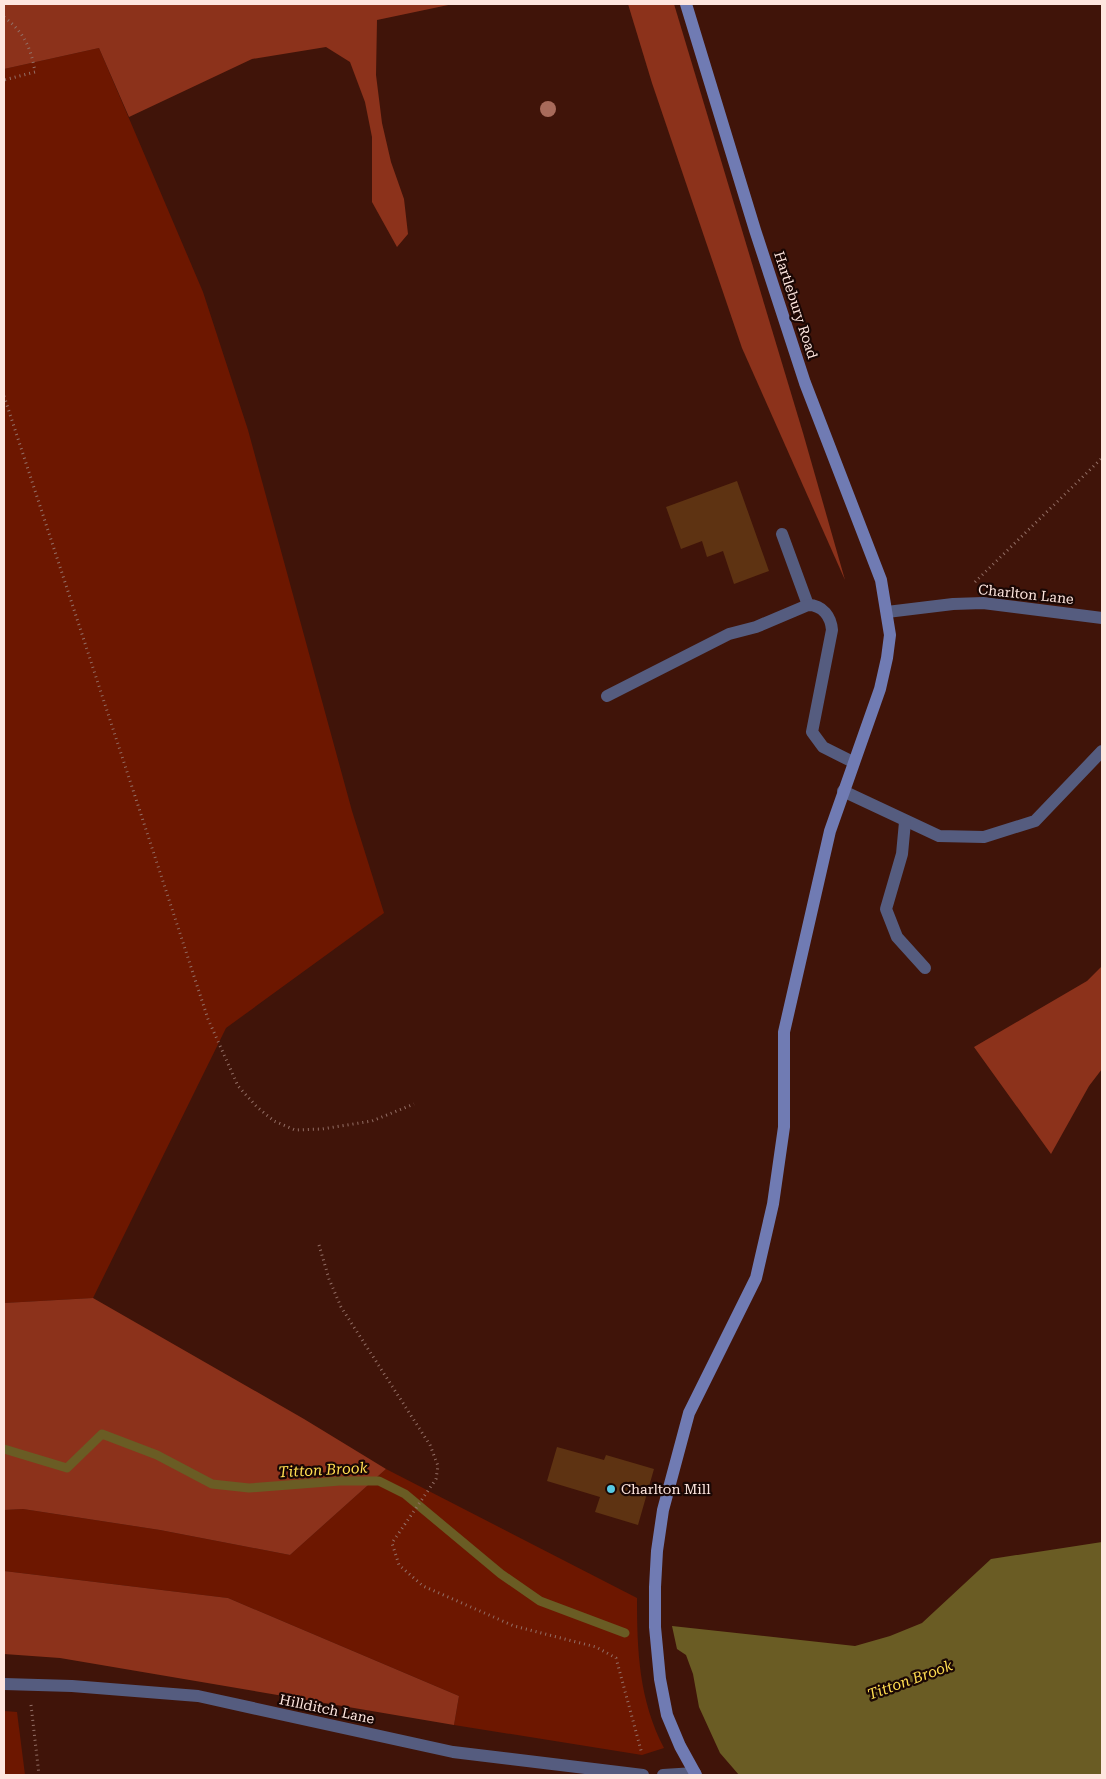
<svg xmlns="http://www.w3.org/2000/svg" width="1106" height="1779" viewBox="0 0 1106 1779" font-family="'Roboto Serif',serif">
<rect width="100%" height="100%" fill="#401409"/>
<g fill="#6d1700">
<path d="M 99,48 L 203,292 L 248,430 L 352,811 L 384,913 L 226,1028 L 93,1298 L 4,1303 L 4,69 Z"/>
<path d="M 386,1469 L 637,1598 C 637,1651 639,1700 664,1748 L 642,1755 L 454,1725 L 459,1696 L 228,1598 L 4,1571 L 4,1510 L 23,1509 L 160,1530 L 290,1555 Z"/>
<path d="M 4,1711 L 17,1712 L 25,1775 L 4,1775 Z"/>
</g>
<g fill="#8c321b">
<path d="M 4,4 L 453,4 L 377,20 L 376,75 L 382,123 L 391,162 L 404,199 L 408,234 L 397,247 L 372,202 L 372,137 L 365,102 L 350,62 L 326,47 L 252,59 L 129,117 L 99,48 L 4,69 Z"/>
<path d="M 628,4 L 674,4 L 803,433 L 845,580 L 742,348 L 652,83 Z"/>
<path d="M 1102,966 L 1102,1069 L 1089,1086 L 1051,1154 L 974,1047 L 1087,981 Z"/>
<path d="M 93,1298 L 304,1419 L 386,1469 L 290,1555 L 160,1530 L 23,1509 L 4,1510 L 4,1303 Z"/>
<path d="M 4,1571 L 228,1598 L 459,1696 L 454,1725 L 60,1658 L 4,1654 Z"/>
</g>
<path fill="#6a5c24" d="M 1102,1542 L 1102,1774 L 739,1775 L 720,1753 L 699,1707 L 693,1674 L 686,1655 L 677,1649 L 672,1626 L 855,1646 L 890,1636 L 922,1623 L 991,1559 Z"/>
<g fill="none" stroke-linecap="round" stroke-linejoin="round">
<path stroke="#6a5c24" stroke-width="9" d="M 4,1449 L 67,1468 L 102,1434 L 157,1455 L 212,1484 L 249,1488 L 340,1481 L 379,1481 L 405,1494 L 501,1574 L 540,1601 L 625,1633"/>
</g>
<g fill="#5e3312">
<path d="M 737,481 L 769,571 L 734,584 L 723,551 L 707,557 L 702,541 L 681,549 L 666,507 Z"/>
<path d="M 557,1447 L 604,1460 L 606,1455 L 654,1469 L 638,1525 L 595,1512 L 600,1497 L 547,1481 Z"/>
</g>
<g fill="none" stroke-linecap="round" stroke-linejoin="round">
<g stroke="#936f66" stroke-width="3" stroke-dasharray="1 4" stroke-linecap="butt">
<path d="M 4,17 C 24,32 31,48 35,72 L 4,80"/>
<path d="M 4,396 L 208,1019 L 238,1086 L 257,1107 L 274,1121 L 295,1130 L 322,1129 L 372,1121 L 414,1104"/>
<path d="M 975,582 L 1102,458"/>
<path d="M 319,1245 L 329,1279 L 341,1307 L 430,1445 L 438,1466 L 436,1479 L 392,1543 L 399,1565 L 423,1586 L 514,1626 L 596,1647 L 616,1658 L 642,1754"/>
<path d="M 31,1705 L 39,1775"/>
</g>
<g stroke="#555c7f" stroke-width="12">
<path d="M 782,534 L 808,605"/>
<path d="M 607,696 L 729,634 L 756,627 L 808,605 C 823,605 831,617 832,630 L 812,732 L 823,747 L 853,762"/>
<path d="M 843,791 L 939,836 L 984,837 L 1035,821 L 1102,751"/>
<path d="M 905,822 L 902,854 L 886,909 L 897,937 L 925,968"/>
</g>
<g stroke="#555c7f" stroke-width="12">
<path d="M 887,612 L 953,604 L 983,603 L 1102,618"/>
<path d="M 4,1684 L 72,1686 L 198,1696 L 453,1752 L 643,1775"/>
<path d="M 663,1775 L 695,1773"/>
</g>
<path stroke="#707bb3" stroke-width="12" d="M 686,4 L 755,230 L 805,383 L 881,580 L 890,635 L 887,658 L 880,689 L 830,831 L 784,1032 L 784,1127 L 773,1204 L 756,1278 L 689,1413 L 663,1510 L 657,1551 L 655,1587 L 655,1627 L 660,1679 L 667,1715 L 680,1746 L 696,1775"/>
</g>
<circle fill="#a86b5b" cx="548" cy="109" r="8"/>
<circle fill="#57c9e3" stroke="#1a0704" stroke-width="2" cx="611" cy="1489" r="5"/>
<g text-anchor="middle" stroke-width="4.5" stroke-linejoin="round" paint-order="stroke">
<g font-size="14" fill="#fee6df" stroke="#1a0704">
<text transform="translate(796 305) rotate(72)" y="5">Hartlebury Road</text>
<text transform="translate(1026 594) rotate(6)" y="5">Charlton Lane</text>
<text transform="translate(327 1709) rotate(12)" y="5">Hillditch Lane</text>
</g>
<g font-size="14" fill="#fee6df" stroke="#1a0704" text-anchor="start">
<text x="621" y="1494">Charlton Mill</text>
</g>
<g font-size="15" font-style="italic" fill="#ffdd51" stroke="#1a0704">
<text transform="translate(323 1470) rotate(-3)" y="5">Titton Brook</text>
<text transform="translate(910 1680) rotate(-20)" y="5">Titton Brook</text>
</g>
</g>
<rect width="1106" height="1779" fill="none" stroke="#fee6df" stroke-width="10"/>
</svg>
